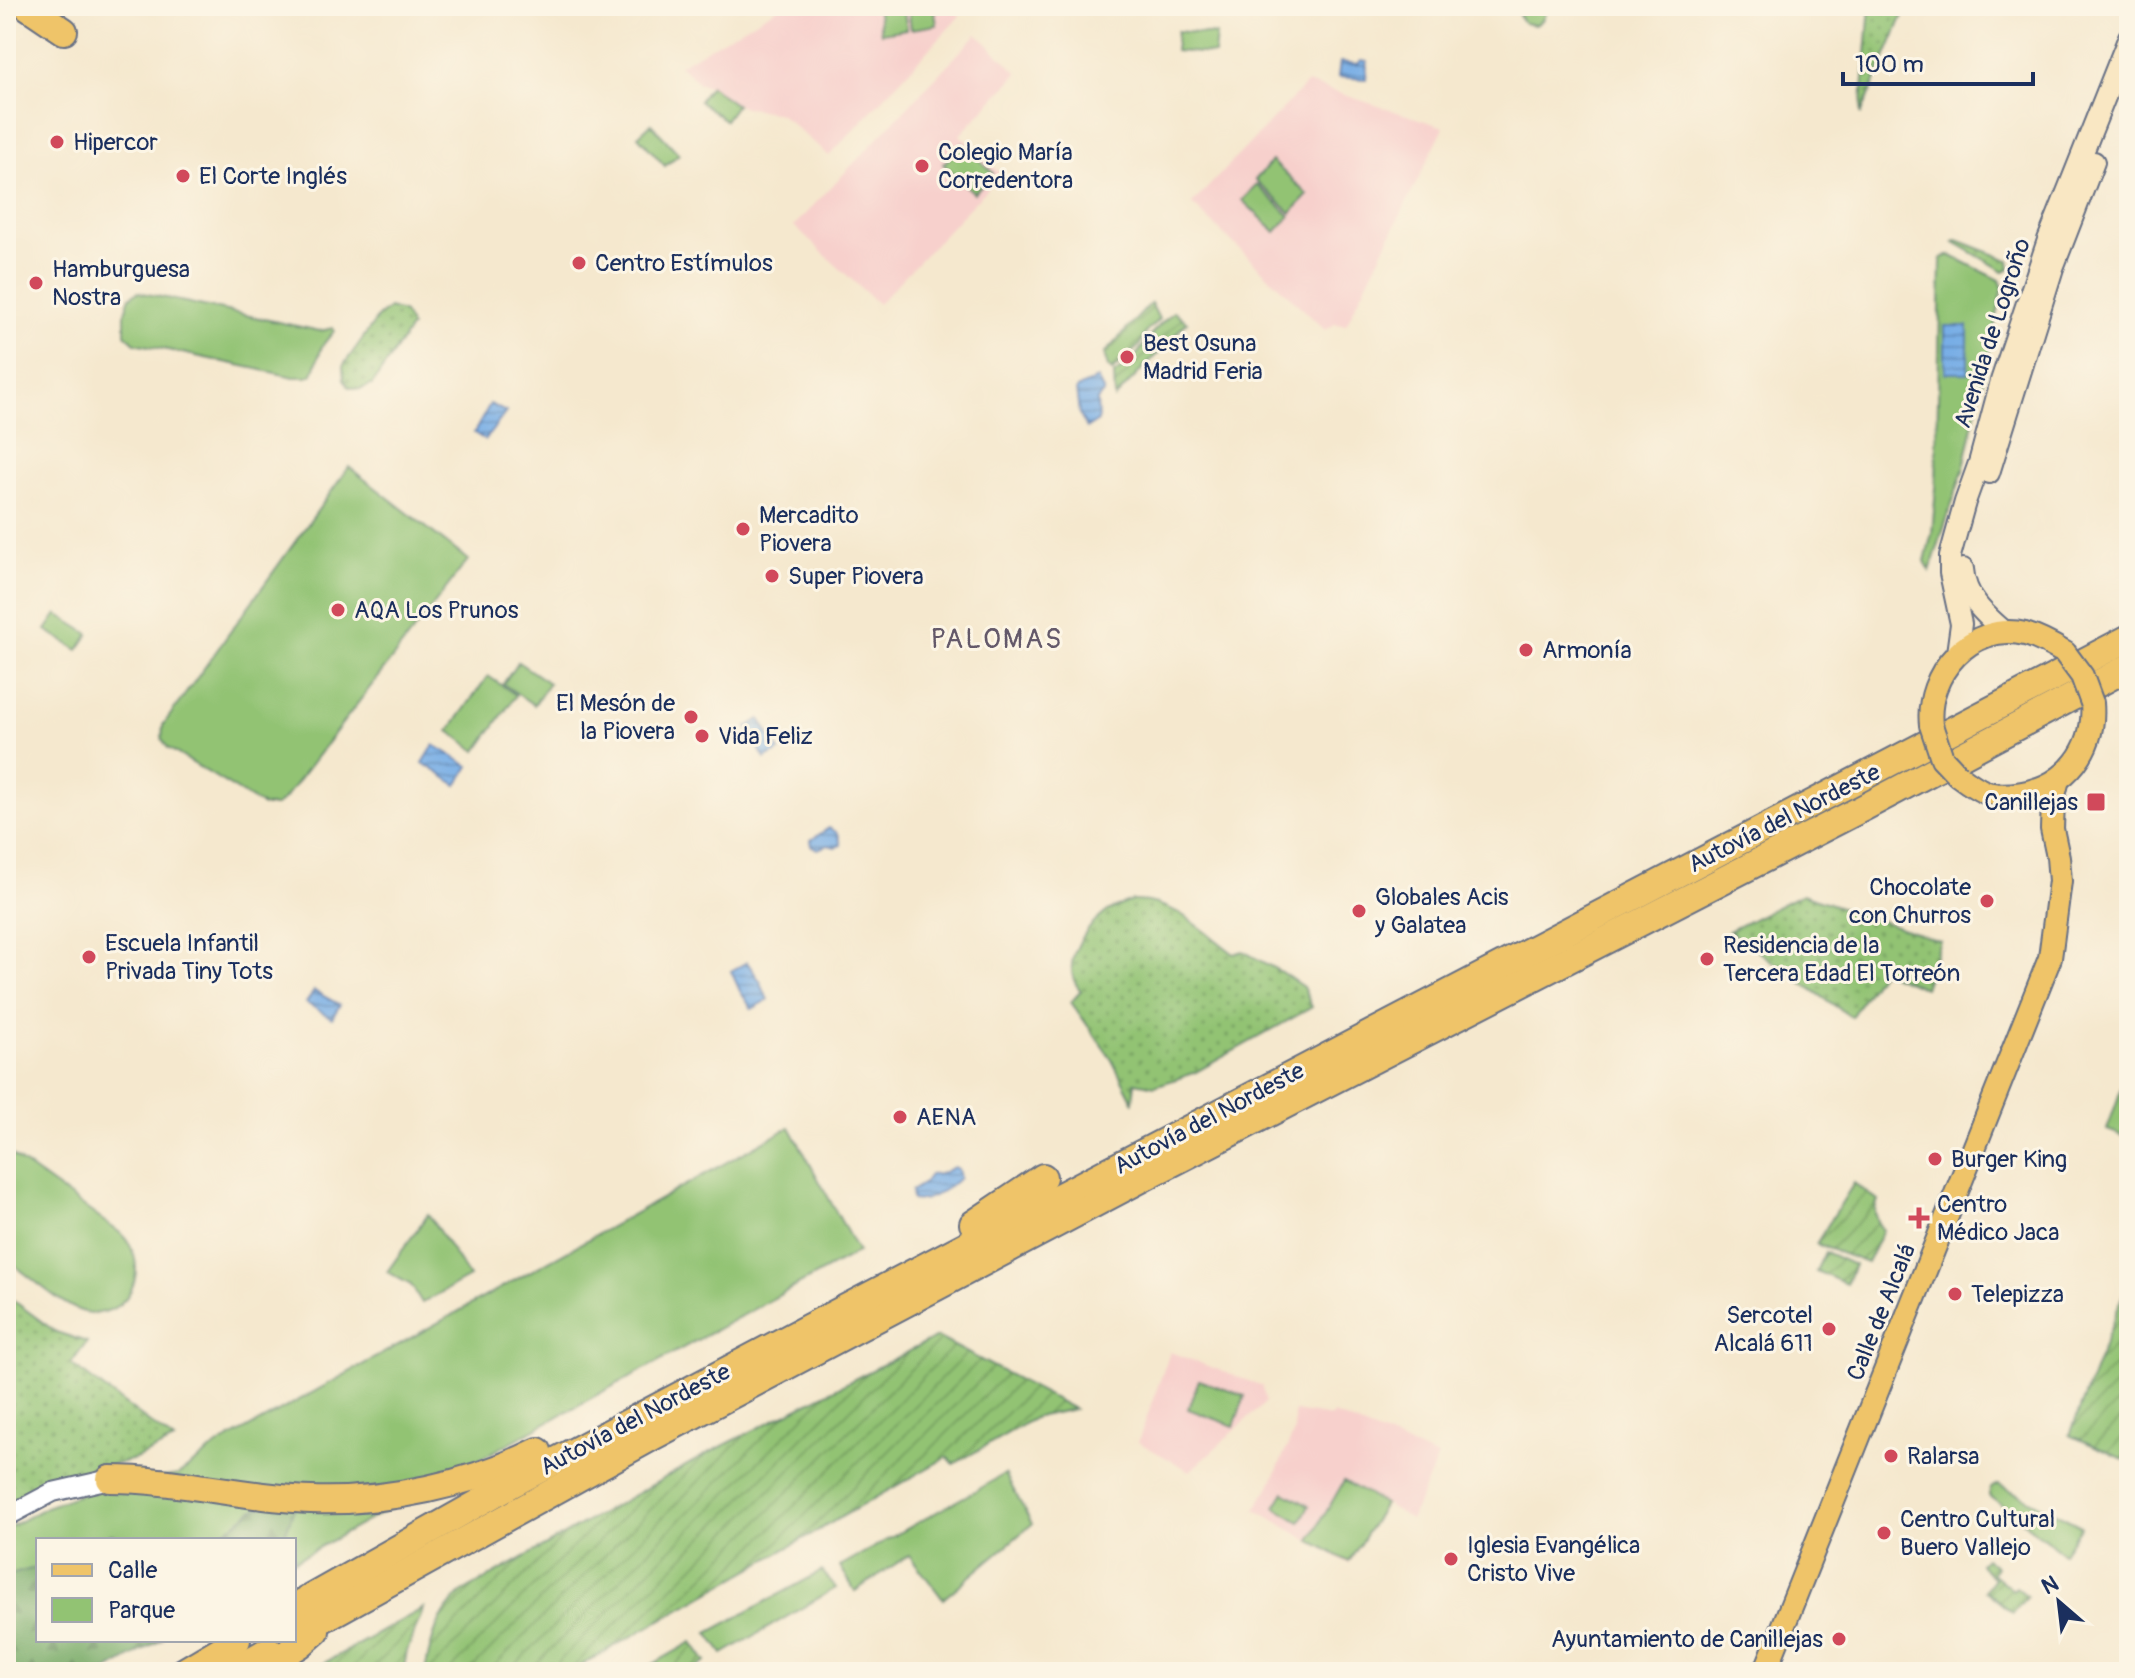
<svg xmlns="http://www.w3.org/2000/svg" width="2135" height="1678" viewBox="0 0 2135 1678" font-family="Pangolin,sans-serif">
<defs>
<pattern id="grass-dots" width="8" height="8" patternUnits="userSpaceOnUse" patternTransform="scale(2)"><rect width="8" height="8" fill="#92c373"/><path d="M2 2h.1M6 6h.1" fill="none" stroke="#769f62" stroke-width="1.8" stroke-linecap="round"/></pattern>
<pattern id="forest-firs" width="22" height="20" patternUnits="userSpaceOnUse" patternTransform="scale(2)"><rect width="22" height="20" fill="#75a965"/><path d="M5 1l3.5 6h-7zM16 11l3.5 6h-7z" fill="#5f8a56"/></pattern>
<pattern id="garden-furrows" width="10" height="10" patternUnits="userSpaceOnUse" patternTransform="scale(2)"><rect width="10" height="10" fill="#92c373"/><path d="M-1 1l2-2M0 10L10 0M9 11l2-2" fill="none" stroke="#769f62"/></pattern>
<pattern id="water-rules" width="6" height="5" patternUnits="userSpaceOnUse" patternTransform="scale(2)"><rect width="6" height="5" fill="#78aee6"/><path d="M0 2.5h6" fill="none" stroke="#628ebe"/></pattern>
</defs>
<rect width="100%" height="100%" fill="#fcf5e5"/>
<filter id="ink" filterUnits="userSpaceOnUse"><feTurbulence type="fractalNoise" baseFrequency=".0125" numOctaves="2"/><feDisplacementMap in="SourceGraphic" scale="16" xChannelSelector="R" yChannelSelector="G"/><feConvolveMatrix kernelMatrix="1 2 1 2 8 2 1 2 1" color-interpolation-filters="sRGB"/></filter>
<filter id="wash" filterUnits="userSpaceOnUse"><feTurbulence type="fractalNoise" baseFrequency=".006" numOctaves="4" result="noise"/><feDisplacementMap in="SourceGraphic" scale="32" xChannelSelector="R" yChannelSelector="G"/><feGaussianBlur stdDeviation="1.8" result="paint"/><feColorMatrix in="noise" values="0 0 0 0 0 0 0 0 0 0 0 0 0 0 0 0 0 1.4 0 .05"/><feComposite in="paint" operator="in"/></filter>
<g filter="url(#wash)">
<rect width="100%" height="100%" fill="#f5e8ce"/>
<g fill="#f7d0cc">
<path d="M 781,6 L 952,6 L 960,16 L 829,156 L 780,114 L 736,105 L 710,86 L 700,84 L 679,65 Z"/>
<path d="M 977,34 L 1018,73 L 960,135 L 1001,174 L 878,304 L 794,226 Z"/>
<path d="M 1307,83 L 1444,127 L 1346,325 L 1335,324 L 1325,330 L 1192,204 Z"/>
<path d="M 1170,1352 L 1262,1386 L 1266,1402 L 1190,1471 L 1138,1442 Z"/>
<path d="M 1294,1411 L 1332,1417 L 1333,1414 L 1438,1457 L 1411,1519 L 1385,1504 L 1349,1564 L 1255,1509 L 1269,1488 L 1294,1432 Z"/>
</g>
<g fill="url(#grass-dots)" stroke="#567968" stroke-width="2">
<path d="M 1870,6 L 1907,6 L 1861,115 Z"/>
<path d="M 1957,240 L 2009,260 L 2010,268 L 2004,271 L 1954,242 Z"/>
<path d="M 389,308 L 403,312 L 411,327 L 372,385 L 360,389 L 349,387 L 344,380 L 343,366 L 378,317 Z"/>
<path d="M 1802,894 L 1940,941 L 1924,988 L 1881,971 L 1851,1017 L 1729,931 Z"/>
<path d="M 1133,901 C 1175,900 1202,930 1234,954 L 1243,951 L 1281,972 L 1303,987 L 1312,1007 L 1194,1073 L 1155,1086 L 1135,1082 L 1133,1101 L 1112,1060 L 1071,1002 L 1081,991 C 1059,967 1081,932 1104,914 C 1112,907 1123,904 1133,901 Z"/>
<path d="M 6,1295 L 56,1332 L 87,1342 L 71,1364 L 174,1441 L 135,1459 L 44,1483 L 6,1505 Z"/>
</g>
<g fill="url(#forest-firs)" stroke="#486c62" stroke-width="2">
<path d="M 301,1491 L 283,1540 L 207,1540 L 234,1525 L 252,1510 Z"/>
<path d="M 38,1567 L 38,1640 L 161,1640 L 105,1672 L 6,1672 L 6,1576 Z"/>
</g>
<g fill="#92c373" stroke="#567968" stroke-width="2">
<path d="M 877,6 L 903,6 L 907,29 L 881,33 Z"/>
<path d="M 908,6 L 934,6 L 937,25 L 911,29 Z"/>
<path d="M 1521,6 L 1543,6 C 1547,15 1544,21 1535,25 L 1524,23 L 1519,16 Z"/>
<path d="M 1177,31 L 1216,35 L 1214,54 L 1175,51 Z"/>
<path d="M 710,86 L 736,105 L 725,120 L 699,101 Z"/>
<path d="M 651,124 L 679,154 L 665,166 L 638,136 Z"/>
<path d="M 963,144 L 993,173 L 974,193 L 943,164 Z"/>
<path d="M 1272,161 L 1308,195 L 1291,213 L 1255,180 Z"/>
<path d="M 1257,185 L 1290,216 L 1276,232 L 1242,200 Z"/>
<path d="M 1950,255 L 2000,280 L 2003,288 L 1964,467 L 1930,571 L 1925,561 L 1932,533 L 1936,488 L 1941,262 L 1942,258 Z"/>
<path d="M 138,292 L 320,331 L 333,328 L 334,331 L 322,346 L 313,374 L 307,377 L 294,377 L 135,343 L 125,334 L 125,312 L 130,297 Z"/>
<path d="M 349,467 L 468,560 L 284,799 L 276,806 L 263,806 L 168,748 L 162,739 L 163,725 Z"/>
<path d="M 57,614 L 89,634 L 78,650 L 46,630 Z"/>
<path d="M 518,662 L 549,683 L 534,705 L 503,684 Z"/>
<path d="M 488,676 L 516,695 L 477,751 L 449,731 Z"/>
<path d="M 2123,1084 L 2129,1086 L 2129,1138 L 2107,1130 Z"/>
<path d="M 790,1127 L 858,1252 L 294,1561 L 294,1540 L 283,1540 L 300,1492 L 252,1510 L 234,1525 L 207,1540 L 122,1540 L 112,1534 L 92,1540 L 38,1540 L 38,1567 L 6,1576 L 6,1529 L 46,1507 L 95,1489 L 178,1475 L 220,1444 Z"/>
<path d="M 6,1151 L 119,1232 C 154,1262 131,1322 84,1312 C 63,1307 25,1272 6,1259 Z"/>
<path d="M 428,1214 L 469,1277 L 422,1303 L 411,1285 L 387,1272 Z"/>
<path d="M 1199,1380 L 1245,1396 L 1234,1426 L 1188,1409 Z"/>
<path d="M 1005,1474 L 1032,1524 L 943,1599 L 909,1555 L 855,1591 L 840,1566 Z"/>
<path d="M 1344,1481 L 1384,1504 L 1349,1562 L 1310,1540 Z"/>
<path d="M 1998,1484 L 2081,1526 L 2063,1553 L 1990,1496 L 1990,1488 Z"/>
<path d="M 1284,1492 L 1309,1506 L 1300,1522 L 1275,1507 Z"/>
<path d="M 822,1571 L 836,1588 L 723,1654 L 708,1633 Z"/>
</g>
<g fill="url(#garden-furrows)" stroke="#567968" stroke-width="2">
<path d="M 1151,303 L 1159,319 L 1147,331 L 1139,346 L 1112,371 L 1108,367 L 1104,354 Z"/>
<path d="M 1174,311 L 1187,322 L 1115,398 L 1114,374 L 1130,364 L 1154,331 Z"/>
<path d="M 1854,1183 L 1878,1201 C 1872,1212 1875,1221 1883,1230 L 1867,1263 L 1816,1244 Z"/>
<path d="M 1825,1252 L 1854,1265 L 1846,1284 L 1816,1271 Z"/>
<path d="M 2129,1279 L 2129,1460 L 2128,1461 L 2070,1435 Z"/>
<path d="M 937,1337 L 1074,1409 L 1036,1417 L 954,1464 L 947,1457 L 569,1672 L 425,1672 C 431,1640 437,1616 461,1593 L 707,1454 Z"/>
<path d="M 1985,1558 L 1996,1567 L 1992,1573 L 2013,1590 L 2016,1587 L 2027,1596 L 2013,1613 L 1985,1590 L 1994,1578 L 1979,1564 Z"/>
<path d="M 424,1608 L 407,1651 L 403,1672 L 308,1672 Z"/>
<path d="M 692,1642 L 706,1662 L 689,1672 L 639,1672 Z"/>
</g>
<g fill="url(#water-rules)" stroke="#4a6ea2" stroke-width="2">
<path d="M 1361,60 L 1367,61 L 1366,79 L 1338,77 L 1340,62 L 1358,64 Z"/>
<rect x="1945" y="326" width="23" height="47"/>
<path d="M 1097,379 L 1104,392 L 1097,400 L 1098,421 L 1087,428 L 1079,414 L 1076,389 Z"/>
<path d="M 490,404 L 506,412 L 485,440 L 474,433 Z"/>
<path d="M 760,719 L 779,751 L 765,759 L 747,727 Z"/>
<path d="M 434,745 L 469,766 L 457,785 L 423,763 Z"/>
<path d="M 829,828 L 838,833 L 841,845 L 835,847 L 828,845 L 818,849 L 812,846 L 811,840 Z"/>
<path d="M 747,962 L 760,981 L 768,1000 L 752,1009 L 740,991 L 731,971 Z"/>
<path d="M 314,991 L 340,1005 L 332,1018 L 306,1003 Z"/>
<path d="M 954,1167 L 958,1169 L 960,1178 C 946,1188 930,1203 912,1200 L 911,1191 L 924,1183 L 930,1175 L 940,1174 Z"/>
</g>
</g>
<g filter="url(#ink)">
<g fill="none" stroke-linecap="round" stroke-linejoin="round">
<g stroke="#677085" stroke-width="22">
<path id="tertiary" d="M 6,1517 L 53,1492 L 110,1479"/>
</g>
<g stroke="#677085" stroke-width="24">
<g id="secondary">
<path d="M 1989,473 L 2053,268 L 2094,162"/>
<path d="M 1963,569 C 1965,598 1985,615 2006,633"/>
<path d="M 1957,653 L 1961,624 L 1950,573 L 1950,556 L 1965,502 L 1979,463 L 2001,381 L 2048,240 L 2129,37"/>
</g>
</g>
<g stroke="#677085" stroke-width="26">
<g id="primary">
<path d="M 1931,725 C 1925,675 1971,621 2025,634 C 2039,638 2052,645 2065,653"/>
<path d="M 1958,775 C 1966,781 1975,788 1985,792 C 1996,796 2010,795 2022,793 C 2067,786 2096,748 2092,703"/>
<path d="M 1765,1672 L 2050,958 L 2060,881 L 2058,857 L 2052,829 L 2053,800 L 2058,779"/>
</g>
</g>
<g stroke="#677085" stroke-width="30">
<g id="motorway">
<path d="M 27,6 L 64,31"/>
<path d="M 973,1224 L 1043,1177"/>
<path d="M 110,1479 C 178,1479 244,1498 311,1500 C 384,1503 473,1484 538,1451"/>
<path d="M 294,1607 L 514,1483 L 809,1327 L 2129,638"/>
<path d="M 294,1635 L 652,1437 L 1149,1175 L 1865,807 L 2129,667"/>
<path d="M 183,1672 L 237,1640"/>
<path d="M 231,1672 L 269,1650"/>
<path d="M 257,1672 L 301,1644 L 316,1631"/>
</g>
</g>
<use href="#tertiary" stroke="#fff" stroke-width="18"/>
<use href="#secondary" stroke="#f9e7c3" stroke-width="20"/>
<use href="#primary" stroke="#efc469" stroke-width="22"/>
<use href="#motorway" stroke="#efc469" stroke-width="26"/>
<g stroke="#677085" stroke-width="26" stroke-linecap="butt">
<g id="primary-bridge">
<path d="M 2065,653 L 2082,676 L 2092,703"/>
<path d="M 1931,725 L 1942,758 L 1958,775"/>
</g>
</g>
<use href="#primary-bridge" stroke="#efc469" stroke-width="22"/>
</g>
</g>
<g fill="#d1495b" stroke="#fcf5e5" stroke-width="3">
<circle cx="57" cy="142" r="8"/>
<circle cx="922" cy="166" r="8"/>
<circle cx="183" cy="176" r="8"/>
<circle cx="579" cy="263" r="8"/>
<circle cx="36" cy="283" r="8"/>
<circle cx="1127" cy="357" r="8"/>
<circle cx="743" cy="529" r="8"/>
<circle cx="772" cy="576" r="8"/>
<circle cx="338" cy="610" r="8"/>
<circle cx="1526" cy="650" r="8"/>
<circle cx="691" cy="717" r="8"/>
<circle cx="702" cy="736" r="8"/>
<rect x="2086" y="792" width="20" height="20" rx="4"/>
<circle cx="1987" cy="901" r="8"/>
<circle cx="1359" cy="911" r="8"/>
<circle cx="89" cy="957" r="8"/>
<circle cx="1707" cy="959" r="8"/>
<circle cx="900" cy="1117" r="8"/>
<circle cx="1935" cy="1159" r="8"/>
<path d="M1915 1206h8v8h8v8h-8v8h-8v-8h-8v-8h8z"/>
<circle cx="1955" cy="1294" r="8"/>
<circle cx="1829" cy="1329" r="8"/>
<circle cx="1891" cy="1456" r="8"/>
<circle cx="1884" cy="1533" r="8"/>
<circle cx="1451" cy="1559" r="8"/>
<circle cx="1839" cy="1639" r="8"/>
</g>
<g text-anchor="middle" stroke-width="6" stroke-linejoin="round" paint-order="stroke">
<g font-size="24" fill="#1b2f5e" stroke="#fcf5e5" text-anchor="start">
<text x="73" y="150">Hipercor</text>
<text x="938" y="160">Colegio María<tspan x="938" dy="28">Corredentora</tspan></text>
<text x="199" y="184">El Corte Inglés</text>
<text x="595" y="271">Centro Estímulos</text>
<text x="52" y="277">Hamburguesa<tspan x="52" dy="28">Nostra</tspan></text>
<text x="1143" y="351">Best Osuna<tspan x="1143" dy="28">Madrid Feria</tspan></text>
<text x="759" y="523">Mercadito<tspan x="759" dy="28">Piovera</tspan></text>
<text x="788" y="584">Super Piovera</text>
<text x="354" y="618">AQA Los Prunos</text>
<text x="1542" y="658">Armonía</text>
<text x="675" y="711" text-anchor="end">El Mesón de<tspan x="675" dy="28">la Piovera</tspan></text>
<text x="718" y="744">Vida Feliz</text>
<text x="2078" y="810" text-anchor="end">Canillejas</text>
<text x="1971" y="895" text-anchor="end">Chocolate<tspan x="1971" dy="28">con Churros</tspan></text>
<text x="1375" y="905">Globales Acis<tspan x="1375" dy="28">y Galatea</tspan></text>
<text x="105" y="951">Escuela Infantil<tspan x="105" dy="28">Privada Tiny Tots</tspan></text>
<text x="1723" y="953">Residencia de la<tspan x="1723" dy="28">Tercera Edad El Torreón</tspan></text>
<text x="916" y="1125">AENA</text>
<text x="1951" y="1167">Burger King</text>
<text x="1937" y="1212">Centro<tspan x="1937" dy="28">Médico Jaca</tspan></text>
<text x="1971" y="1302">Telepizza</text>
<text x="1813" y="1323" text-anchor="end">Sercotel<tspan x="1813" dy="28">Alcalá 611</tspan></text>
<text x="1907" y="1464">Ralarsa</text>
<text x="1900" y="1527">Centro Cultural<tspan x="1900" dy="28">Buero Vallejo</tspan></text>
<text x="1467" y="1553">Iglesia Evangélica<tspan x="1467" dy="28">Cristo Vive</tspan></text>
<text x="1823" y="1647" text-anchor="end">Ayuntamiento de Canillejas</text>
</g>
<g font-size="24" fill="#1b2f5e" stroke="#fcf5e5">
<text transform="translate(1992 333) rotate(-72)" y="8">Avenida de Logroño</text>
<text transform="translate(1784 818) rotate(-27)" y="8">Autovía del Nordeste</text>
<text transform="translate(1209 1118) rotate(-28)" y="8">Autovía del Nordeste</text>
<text transform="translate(1881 1312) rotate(-68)" y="8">Calle de Alcalá</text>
<text transform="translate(635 1419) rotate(-28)" y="8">Autovía del Nordeste</text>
</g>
<g font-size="28" letter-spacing="2" fill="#64596a" stroke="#fcf5e5">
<text x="997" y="648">PALOMAS</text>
</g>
</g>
<rect width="2135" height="1678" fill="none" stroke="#fcf5e5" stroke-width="32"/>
<rect x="36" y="1538" width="260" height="104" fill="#fcf5e5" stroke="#a2a6af" stroke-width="2"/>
<rect x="52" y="1564" width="40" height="12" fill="#efc469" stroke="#a2a6af" stroke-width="2"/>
<text x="108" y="1578" font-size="24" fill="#1b2f5e">Calle</text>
<rect x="52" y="1598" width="40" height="24" fill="#92c373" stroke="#a2a6af" stroke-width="2"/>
<text x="108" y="1618" font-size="24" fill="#1b2f5e">Parque</text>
<g transform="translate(2059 1602) rotate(332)" stroke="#fcf5e5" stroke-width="6" paint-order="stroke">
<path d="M0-6L14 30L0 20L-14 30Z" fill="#1b2f5e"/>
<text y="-12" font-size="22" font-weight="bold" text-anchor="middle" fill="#1b2f5e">N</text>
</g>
<path d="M1843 72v12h190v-12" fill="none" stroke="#1b2f5e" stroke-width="4"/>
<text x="1855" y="72" font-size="24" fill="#1b2f5e" stroke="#fcf5e5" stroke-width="6" paint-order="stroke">100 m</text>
</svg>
